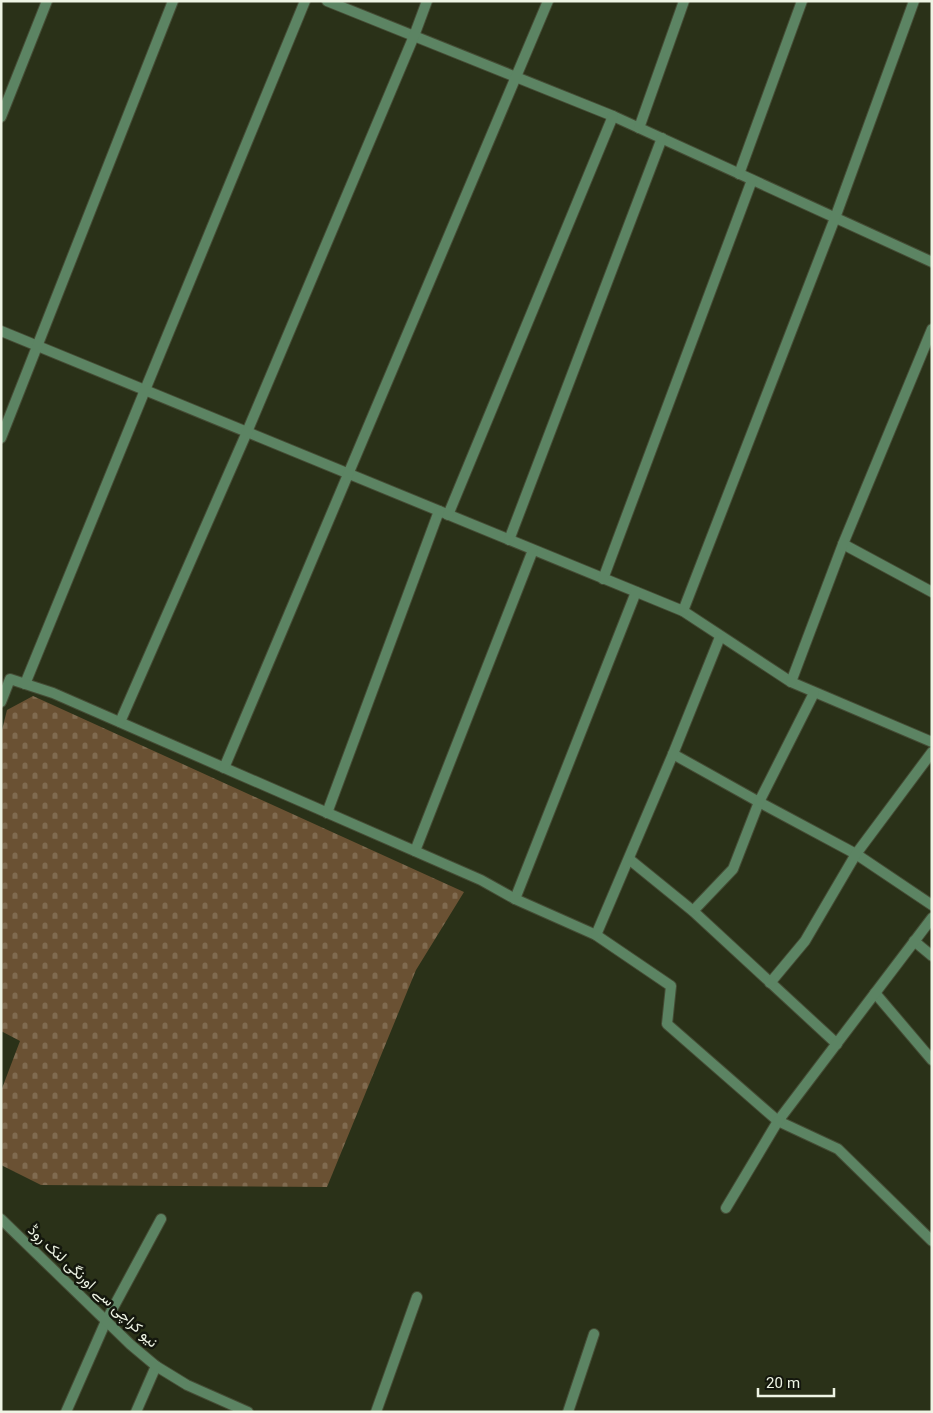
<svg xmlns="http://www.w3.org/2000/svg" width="933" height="1413" viewBox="0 0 933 1413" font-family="Georgia,Vazirmatn,serif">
<defs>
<pattern id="cemetery-stones" width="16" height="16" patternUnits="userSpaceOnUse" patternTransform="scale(1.25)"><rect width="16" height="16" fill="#6a5133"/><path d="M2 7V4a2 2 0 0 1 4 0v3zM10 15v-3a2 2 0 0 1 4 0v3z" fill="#806b50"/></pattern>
</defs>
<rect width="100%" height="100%" fill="#2a3118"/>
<path fill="url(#cemetery-stones)" d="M 33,696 L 464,892 L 416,970 L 327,1187 L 41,1185 L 1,1165 L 1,1091 L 20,1041 L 1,1031 L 1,734 L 7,710 Z"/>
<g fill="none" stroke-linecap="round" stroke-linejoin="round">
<g stroke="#454c35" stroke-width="12">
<g id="minor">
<path d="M 327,1 L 613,116 L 932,262"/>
<path d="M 1,117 L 47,1"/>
<path d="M 639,128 L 684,1"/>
<path d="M 739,174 L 802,1"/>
<path d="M 1,331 L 683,611 L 791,682 L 932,742"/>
<path d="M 1,438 L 173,1"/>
<path d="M 448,515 L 613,116"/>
<path d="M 509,540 L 662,138"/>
<path d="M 843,544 L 932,592"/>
<path d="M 603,579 L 752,180"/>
<path d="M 683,611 L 835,218 L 914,1"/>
<path d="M 791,682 L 843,544 L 932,329"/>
<path d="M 25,684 L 145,390 L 305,1"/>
<path d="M 1,702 L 10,679 L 53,693 L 481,880 L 515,899 L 596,935 L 671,986 L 667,1024 L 778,1121 L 838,1149 L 932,1241"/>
<path d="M 120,722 L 247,432 L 414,36 L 427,1"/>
<path d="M 673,754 L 759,802 L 856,854 L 932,905"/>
<path d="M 224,768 L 548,1"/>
<path d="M 327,813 L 439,511"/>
<path d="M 415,851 L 533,550"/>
<path d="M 629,859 L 693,911 L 837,1044"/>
<path d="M 515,899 L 636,592"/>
<path d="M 693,911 L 733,869 L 759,802 L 814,693"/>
<path d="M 596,935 L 673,754 L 720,637"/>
<path d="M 914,941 L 932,956"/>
<path d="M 770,983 L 805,941 L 856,854 L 932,752"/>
<path d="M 875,993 L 932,1060"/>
<path d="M 726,1208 L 778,1121 L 932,918"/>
<path d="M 66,1412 L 106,1321 L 161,1219"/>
<path d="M 136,1412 L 156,1366"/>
<path d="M 376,1412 L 417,1297"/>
<path d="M 568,1412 L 594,1334"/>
</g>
</g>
<g stroke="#454c35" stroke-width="12">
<path id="tertiary" d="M 1,1219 L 131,1345 L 156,1366 L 187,1385 L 248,1412"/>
</g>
<use href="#minor" stroke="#5c8463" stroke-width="10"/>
<use href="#tertiary" stroke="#5c8463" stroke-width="10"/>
</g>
<g text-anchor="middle" stroke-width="5" stroke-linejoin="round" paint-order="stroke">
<g font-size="15" fill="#eef4e4" stroke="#14170d">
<text transform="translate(93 1286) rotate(43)" y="5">نیو کراچی سے اورنگی لنک روڈ</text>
</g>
</g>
<rect width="933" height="1413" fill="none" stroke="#eef4e4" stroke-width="5"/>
<path d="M758 1388v8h76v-8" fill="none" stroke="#eef4e4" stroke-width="2.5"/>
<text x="766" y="1388" font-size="15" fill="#eef4e4" stroke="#14170d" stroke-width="4" paint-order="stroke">20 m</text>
</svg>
